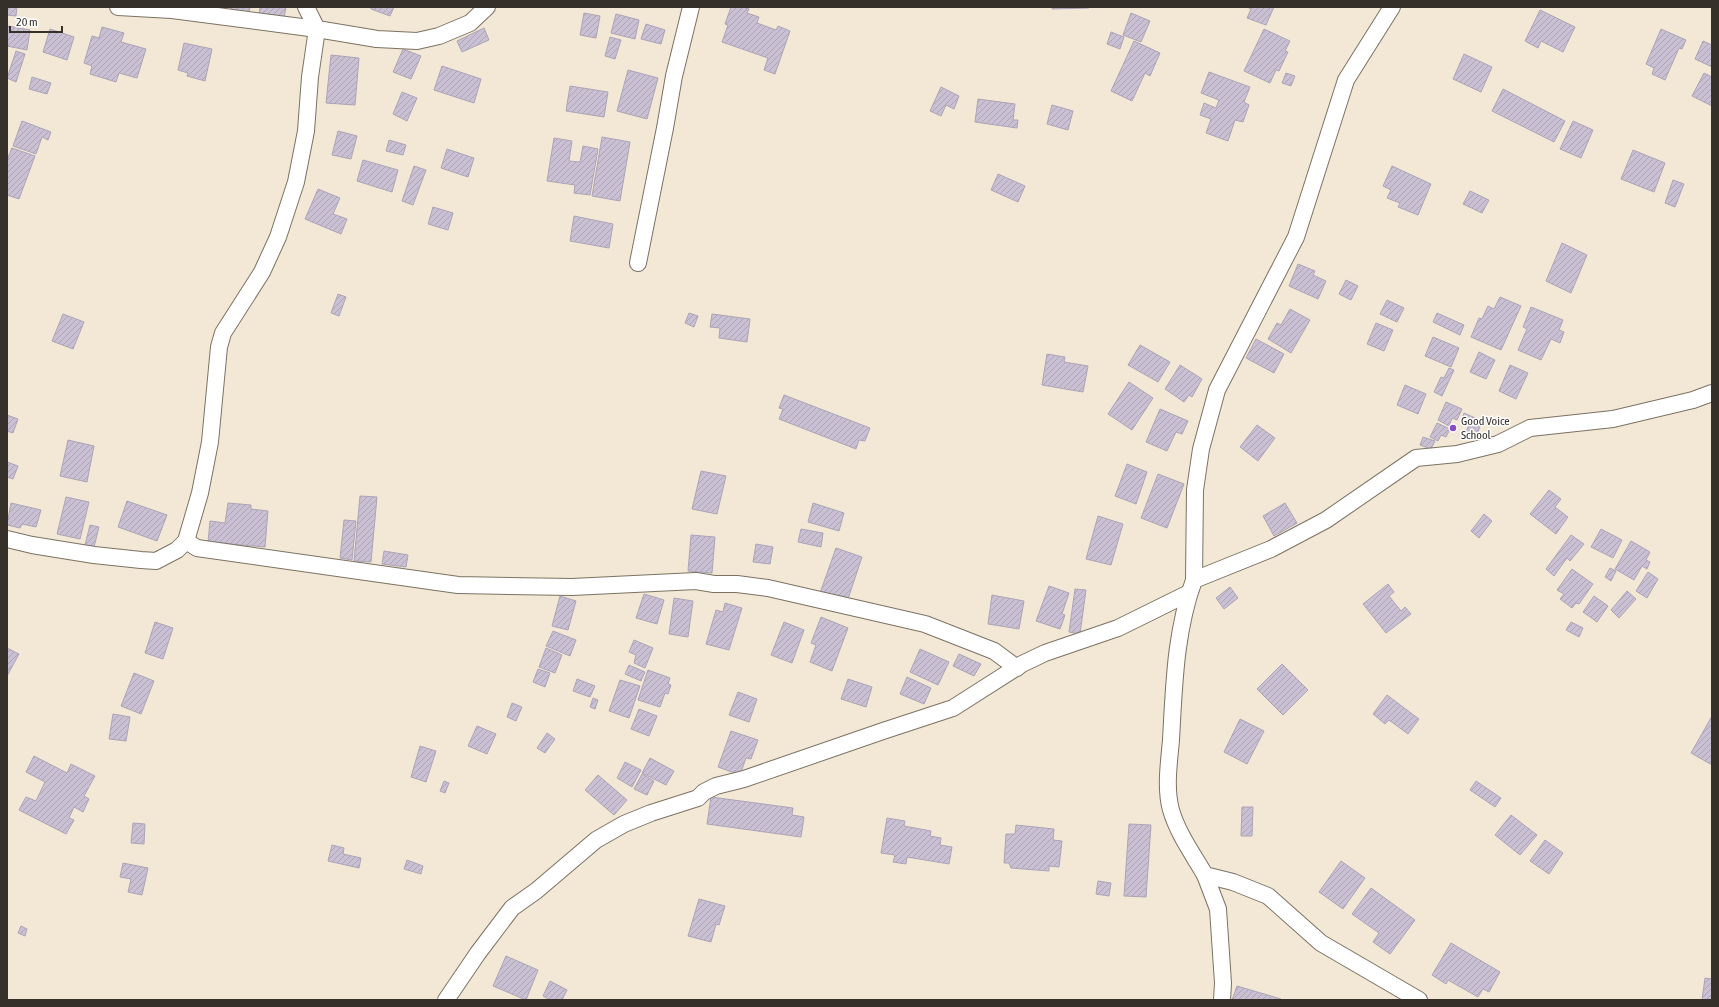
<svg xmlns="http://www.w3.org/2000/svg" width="1719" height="1007" viewBox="0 0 1719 1007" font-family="'Asap Condensed',sans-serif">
<defs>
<pattern id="building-hatch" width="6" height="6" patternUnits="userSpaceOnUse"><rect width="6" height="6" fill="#c9c0d3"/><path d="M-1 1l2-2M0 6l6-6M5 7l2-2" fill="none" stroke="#ada5b5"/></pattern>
</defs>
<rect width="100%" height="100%" fill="#f3e8d6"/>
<g fill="url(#building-hatch)" stroke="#aca4b6">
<path d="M 7,7 L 17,7 L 16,16 L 7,15 Z"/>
<path d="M 231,7 L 250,7 L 249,13 L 231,9 Z"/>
<path d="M 260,7 L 286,7 L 284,18 L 259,15 Z"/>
<path d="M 371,7 L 394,7 L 390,16 L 371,9 Z"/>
<path d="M 731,7 L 743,7 L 749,9 L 747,13 L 759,17 L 757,23 L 776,30 L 778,26 L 790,31 L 775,74 L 764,70 L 768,58 L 722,42 L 728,25 L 725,24 Z"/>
<path d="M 1052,7 L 1089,7 L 1089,8 L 1052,9 Z"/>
<path d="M 1247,7 L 1274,7 L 1266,25 L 1247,18 L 1251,9 Z"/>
<path d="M 1540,10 L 1575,27 L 1563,52 L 1541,41 L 1538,48 L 1525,41 Z"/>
<path d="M 584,13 L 600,16 L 596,38 L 580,35 Z"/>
<path d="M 1131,13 L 1150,21 L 1141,42 L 1123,35 Z"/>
<path d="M 616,14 L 639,20 L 635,39 L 611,33 Z"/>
<path d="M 646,24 L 665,30 L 661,44 L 641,39 Z"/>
<path d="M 8,26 L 30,30 L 27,50 L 7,46 Z"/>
<path d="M 102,27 L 124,33 L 121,42 L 146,49 L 137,78 L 119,73 L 116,82 L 90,74 L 92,66 L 84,63 L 92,36 L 99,38 Z"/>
<path d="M 484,28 L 489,40 L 462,52 L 457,41 Z"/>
<path d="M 50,29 L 74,37 L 67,60 L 43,52 Z"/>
<path d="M 1264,29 L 1290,41 L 1285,51 L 1288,52 L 1279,71 L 1276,70 L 1270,83 L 1244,71 Z"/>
<path d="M 1661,29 L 1686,40 L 1682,49 L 1679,48 L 1665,80 L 1652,74 L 1654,68 L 1646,64 Z"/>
<path d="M 1111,32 L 1124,37 L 1120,49 L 1107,44 Z"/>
<path d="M 610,37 L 621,40 L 615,59 L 605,56 Z"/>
<path d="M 1134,41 L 1160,53 L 1150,76 L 1145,73 L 1132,101 L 1111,91 Z"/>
<path d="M 1703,41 L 1712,45 L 1712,67 L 1695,59 Z"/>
<path d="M 184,43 L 212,49 L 205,81 L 187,76 L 188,73 L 178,70 Z"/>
<path d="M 403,49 L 421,56 L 411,79 L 393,72 Z"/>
<path d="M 16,51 L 25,54 L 16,82 L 7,78 Z"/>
<path d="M 1464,54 L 1492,67 L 1481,92 L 1453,79 Z"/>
<path d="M 331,55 L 359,58 L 355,105 L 326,103 Z"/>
<path d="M 442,66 L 481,79 L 474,103 L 434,90 Z"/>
<path d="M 628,70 L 658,78 L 647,119 L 617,111 Z"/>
<path d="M 1209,72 L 1250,87 L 1244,102 L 1249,105 L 1243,122 L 1235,120 L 1228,141 L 1206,133 L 1211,119 L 1200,115 L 1204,103 L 1216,108 L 1219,100 L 1201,93 Z"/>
<path d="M 1286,73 L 1295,76 L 1291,86 L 1282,83 Z"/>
<path d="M 1704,73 L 1712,77 L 1712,106 L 1692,96 Z"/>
<path d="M 32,77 L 51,83 L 47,94 L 29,89 Z"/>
<path d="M 570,86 L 608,92 L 604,117 L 566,111 Z"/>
<path d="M 941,87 L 959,96 L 954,109 L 946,105 L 941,116 L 930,111 Z"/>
<path d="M 1503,89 L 1565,121 L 1554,142 L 1492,111 Z"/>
<path d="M 402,92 L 417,98 L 407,121 L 393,114 Z"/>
<path d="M 978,99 L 1015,104 L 1013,120 L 1018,120 L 1017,128 L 975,122 Z"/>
<path d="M 1052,105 L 1073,111 L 1068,130 L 1047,124 Z"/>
<path d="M 22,121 L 51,132 L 48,140 L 42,137 L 36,154 L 13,146 Z"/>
<path d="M 1573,121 L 1593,130 L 1581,158 L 1560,149 Z"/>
<path d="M 338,131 L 357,136 L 351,159 L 332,155 Z"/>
<path d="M 602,137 L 630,142 L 620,201 L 592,196 Z"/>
<path d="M 554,138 L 572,141 L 569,161 L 580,162 L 583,146 L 598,149 L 590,195 L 574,193 L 575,185 L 547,181 Z"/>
<path d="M 389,140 L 406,145 L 403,155 L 386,151 Z"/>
<path d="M 12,148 L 35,156 L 19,199 L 7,195 L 7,160 Z"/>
<path d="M 447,149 L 474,158 L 468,177 L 441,168 Z"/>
<path d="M 1633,150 L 1665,163 L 1654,192 L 1621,179 Z"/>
<path d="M 363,160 L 398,170 L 392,192 L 357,181 Z"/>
<path d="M 414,166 L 426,170 L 413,205 L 402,201 Z"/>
<path d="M 1392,166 L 1431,184 L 1418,215 L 1398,207 L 1400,203 L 1387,198 L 1391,190 L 1383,186 Z"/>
<path d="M 998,174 L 1025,186 L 1018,202 L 991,190 Z"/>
<path d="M 1673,180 L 1684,184 L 1675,207 L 1665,203 Z"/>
<path d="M 318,189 L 340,198 L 333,214 L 347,219 L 341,234 L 305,219 Z"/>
<path d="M 1470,191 L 1489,200 L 1482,213 L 1463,204 Z"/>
<path d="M 433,207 L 453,213 L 448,230 L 428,224 Z"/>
<path d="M 574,216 L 613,224 L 609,248 L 570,241 Z"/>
<path d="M 1562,243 L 1587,255 L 1571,293 L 1546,281 Z"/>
<path d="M 1298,264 L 1315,271 L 1313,275 L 1326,281 L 1318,299 L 1289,286 Z"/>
<path d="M 1346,280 L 1358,286 L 1351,300 L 1339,294 Z"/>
<path d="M 338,294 L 346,297 L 339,316 L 331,313 Z"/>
<path d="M 1500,297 L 1521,306 L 1501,350 L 1471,337 L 1479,318 L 1482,319 L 1488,306 L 1494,309 Z"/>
<path d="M 1387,300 L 1404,308 L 1397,322 L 1380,314 Z"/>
<path d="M 1531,307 L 1563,320 L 1559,330 L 1564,332 L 1560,343 L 1551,339 L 1541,360 L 1518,350 L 1527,329 L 1523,327 Z"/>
<path d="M 1290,309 L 1310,320 L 1291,353 L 1268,339 L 1277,323 L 1281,325 Z"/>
<path d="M 689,313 L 698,316 L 694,327 L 685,323 Z"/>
<path d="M 1437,313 L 1464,325 L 1460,335 L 1433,322 Z"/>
<path d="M 63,314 L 84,322 L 73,349 L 52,341 Z"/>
<path d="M 712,314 L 750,319 L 747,342 L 719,338 L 720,328 L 710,327 Z"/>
<path d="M 1376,323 L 1393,330 L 1384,351 L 1367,344 Z"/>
<path d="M 1433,337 L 1459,348 L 1451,367 L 1425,356 Z"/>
<path d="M 1256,339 L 1284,354 L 1274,373 L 1246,358 Z"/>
<path d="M 1140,345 L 1170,362 L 1158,382 L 1128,365 Z"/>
<path d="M 1479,352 L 1495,360 L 1486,379 L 1470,372 Z"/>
<path d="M 1047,354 L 1065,357 L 1064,362 L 1088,366 L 1083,392 L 1042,385 Z"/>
<path d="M 1180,365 L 1202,379 L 1192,397 L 1189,395 L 1184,402 L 1165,389 Z"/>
<path d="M 1510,365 L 1528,373 L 1516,399 L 1499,391 Z"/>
<path d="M 1449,368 L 1454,370 L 1442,396 L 1434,392 L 1441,377 L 1444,378 Z"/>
<path d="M 1129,382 L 1153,398 L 1132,430 L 1108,414 Z"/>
<path d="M 1405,385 L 1426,394 L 1418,414 L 1397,405 Z"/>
<path d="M 784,395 L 870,428 L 865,441 L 859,440 L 856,449 L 779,419 L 783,409 L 779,408 Z"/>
<path d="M 1446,402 L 1462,409 L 1457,420 L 1452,418 L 1449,426 L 1438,420 Z"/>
<path d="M 1160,409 L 1188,421 L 1182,434 L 1176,432 L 1167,451 L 1146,442 Z"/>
<path d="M 1464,413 L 1482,421 L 1476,437 L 1466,432 L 1469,425 L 1461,422 Z"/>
<path d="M 7,415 L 18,419 L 13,433 L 7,431 Z"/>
<path d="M 1437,423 L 1450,429 L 1446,437 L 1441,435 L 1438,441 L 1430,437 Z"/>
<path d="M 1257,425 L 1275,438 L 1258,461 L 1240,447 Z"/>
<path d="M 1423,437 L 1435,441 L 1431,449 L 1420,445 Z"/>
<path d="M 68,440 L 94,446 L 87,482 L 60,476 Z"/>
<path d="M 7,462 L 18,466 L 13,479 L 7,477 Z"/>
<path d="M 1127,464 L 1147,472 L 1136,504 L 1115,496 Z"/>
<path d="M 701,471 L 726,476 L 717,514 L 692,509 Z"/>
<path d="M 1158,474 L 1184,484 L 1167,528 L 1141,518 Z"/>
<path d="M 1549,490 L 1561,499 L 1555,507 L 1568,517 L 1556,534 L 1530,514 Z"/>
<path d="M 360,496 L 377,497 L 371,562 L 354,561 Z"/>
<path d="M 66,497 L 89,502 L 80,539 L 57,534 Z"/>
<path d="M 127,501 L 167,515 L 157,541 L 118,527 Z"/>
<path d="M 11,503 L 41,510 L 36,527 L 22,524 L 20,528 L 7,525 Z"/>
<path d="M 228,503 L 251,505 L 251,509 L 268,511 L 265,547 L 208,542 L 210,521 L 225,523 Z"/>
<path d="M 813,503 L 844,513 L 839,531 L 808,522 Z"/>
<path d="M 1285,503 L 1297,523 L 1274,536 L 1263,516 Z"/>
<path d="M 1484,514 L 1492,521 L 1479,538 L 1471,531 Z"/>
<path d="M 1098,516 L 1123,524 L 1111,565 L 1086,559 Z"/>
<path d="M 344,520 L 356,521 L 352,560 L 340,558 Z"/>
<path d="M 90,525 L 99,527 L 94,547 L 85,545 Z"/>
<path d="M 801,529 L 823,533 L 821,547 L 798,542 Z"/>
<path d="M 1601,529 L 1622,540 L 1613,558 L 1591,547 Z"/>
<path d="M 691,535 L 715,537 L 712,573 L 688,571 Z"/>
<path d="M 1571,535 L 1584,544 L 1570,561 L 1567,558 L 1554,576 L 1546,569 Z"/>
<path d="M 1631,541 L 1650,552 L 1646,560 L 1650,562 L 1647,569 L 1642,566 L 1634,580 L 1615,569 Z"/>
<path d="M 756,544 L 773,547 L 770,564 L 753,562 Z"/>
<path d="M 836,548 L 862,557 L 847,602 L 820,593 Z"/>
<path d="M 384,551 L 408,555 L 406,567 L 382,564 Z"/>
<path d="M 1610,568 L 1616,571 L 1611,581 L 1605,577 Z"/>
<path d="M 1572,569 L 1593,584 L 1579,604 L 1576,603 L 1572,608 L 1560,599 L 1564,594 L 1557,590 Z"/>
<path d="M 1648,572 L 1658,579 L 1647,598 L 1636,591 Z"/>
<path d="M 1388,584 L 1394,592 L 1389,596 L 1401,611 L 1405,607 L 1411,614 L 1386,633 L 1363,604 Z"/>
<path d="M 1049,586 L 1069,593 L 1062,614 L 1065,615 L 1060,629 L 1036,621 Z"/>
<path d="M 1230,587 L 1238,598 L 1224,609 L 1216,598 Z"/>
<path d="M 1075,589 L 1086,590 L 1080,634 L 1069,632 Z"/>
<path d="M 1627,591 L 1636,599 L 1619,618 L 1611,610 Z"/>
<path d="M 644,594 L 664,600 L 657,624 L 636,618 Z"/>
<path d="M 992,595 L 1024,601 L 1019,629 L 988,624 Z"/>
<path d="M 560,596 L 576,601 L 568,630 L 552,626 Z"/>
<path d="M 1594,596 L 1608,606 L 1597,622 L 1583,612 Z"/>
<path d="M 674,598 L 693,601 L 688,637 L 669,634 Z"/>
<path d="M 725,603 L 742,608 L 729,650 L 706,644 L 716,610 L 723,612 Z"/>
<path d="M 821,617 L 848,628 L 832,671 L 810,662 L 816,645 L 811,643 Z"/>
<path d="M 155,622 L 173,628 L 163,659 L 145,653 Z"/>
<path d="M 784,622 L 804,630 L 792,663 L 771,655 Z"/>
<path d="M 1571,622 L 1583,628 L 1579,637 L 1566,630 Z"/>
<path d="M 553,631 L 576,640 L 570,656 L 546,646 Z"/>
<path d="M 634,640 L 653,648 L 645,668 L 634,663 L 636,655 L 629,652 Z"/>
<path d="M 7,648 L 19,654 L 7,676 Z"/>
<path d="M 546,648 L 562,655 L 555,673 L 539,667 Z"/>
<path d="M 920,649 L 949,662 L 938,685 L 910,672 Z"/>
<path d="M 959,654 L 981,664 L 974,676 L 953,666 Z"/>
<path d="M 1282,664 L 1308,690 L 1283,715 L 1257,689 Z"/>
<path d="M 629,665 L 645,672 L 641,681 L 625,674 Z"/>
<path d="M 538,669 L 550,673 L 545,687 L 533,682 Z"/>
<path d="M 648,670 L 670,678 L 668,684 L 671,685 L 668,694 L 665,693 L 660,707 L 638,700 Z"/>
<path d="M 134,673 L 154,681 L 141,714 L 121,706 Z"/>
<path d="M 907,677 L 931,688 L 924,704 L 900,694 Z"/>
<path d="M 577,679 L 595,686 L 590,697 L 573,691 Z"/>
<path d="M 848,679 L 872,687 L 866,707 L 841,699 Z"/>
<path d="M 620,680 L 640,686 L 629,718 L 609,711 Z"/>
<path d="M 738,692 L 757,699 L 749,722 L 729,715 Z"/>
<path d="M 1387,695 L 1419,719 L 1408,734 L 1389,720 L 1385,724 L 1373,714 Z"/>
<path d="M 593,698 L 598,700 L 595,709 L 590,707 Z"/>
<path d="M 512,703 L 522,707 L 516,721 L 507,717 Z"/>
<path d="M 639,709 L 657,716 L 649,736 L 631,729 Z"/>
<path d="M 113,714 L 130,717 L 126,741 L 109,739 Z"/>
<path d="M 1712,716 L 1712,765 L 1691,753 Z"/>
<path d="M 1240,719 L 1264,731 L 1247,764 L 1224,752 Z"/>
<path d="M 477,726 L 496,734 L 487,754 L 468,746 Z"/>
<path d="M 731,731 L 758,740 L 751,759 L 746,758 L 740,775 L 718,767 Z"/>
<path d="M 547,733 L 555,739 L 545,753 L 537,748 Z"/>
<path d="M 420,746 L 436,751 L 426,782 L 411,777 Z"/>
<path d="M 34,756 L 67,773 L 71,764 L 95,776 L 84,796 L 89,799 L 83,812 L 74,807 L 69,818 L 74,820 L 66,834 L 19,810 L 26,797 L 36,801 L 45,782 L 26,772 Z"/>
<path d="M 650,758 L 674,771 L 666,785 L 642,773 Z"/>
<path d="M 625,762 L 641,770 L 632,787 L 617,778 Z"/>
<path d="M 642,774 L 654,781 L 647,795 L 634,789 Z"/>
<path d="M 598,775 L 627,800 L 614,815 L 585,790 Z"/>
<path d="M 444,781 L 449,783 L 445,793 L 440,791 Z"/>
<path d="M 1476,781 L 1501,798 L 1495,807 L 1470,790 Z"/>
<path d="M 711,797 L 793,808 L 792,815 L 804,817 L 801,837 L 707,824 Z"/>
<path d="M 1242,807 L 1253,807 L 1252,836 L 1241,836 Z"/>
<path d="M 1511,815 L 1537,835 L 1520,855 L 1495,835 Z"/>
<path d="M 887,818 L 905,821 L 904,826 L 931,831 L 930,836 L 941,838 L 940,845 L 952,847 L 949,864 L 907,857 L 906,864 L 893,862 L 895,855 L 881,853 Z"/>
<path d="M 133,823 L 145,824 L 144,844 L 131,843 Z"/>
<path d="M 1129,824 L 1151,825 L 1146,897 L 1124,896 Z"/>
<path d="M 1016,825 L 1054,829 L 1053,840 L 1062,841 L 1059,867 L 1049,866 L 1049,871 L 1011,868 L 1009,863 L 1004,863 L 1006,834 L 1015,834 Z"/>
<path d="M 1545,840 L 1563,853 L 1549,874 L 1530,861 Z"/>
<path d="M 332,845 L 344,848 L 343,854 L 361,858 L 359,868 L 328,861 Z"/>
<path d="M 407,860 L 423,866 L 421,874 L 404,869 Z"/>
<path d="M 1341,861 L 1365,878 L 1343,909 L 1319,892 Z"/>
<path d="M 123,863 L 148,868 L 142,895 L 128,892 L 131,879 L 120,877 Z"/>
<path d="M 1098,881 L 1111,883 L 1109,896 L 1096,894 Z"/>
<path d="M 1371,888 L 1415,920 L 1390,954 L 1373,942 L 1379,933 L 1352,914 Z"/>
<path d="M 699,899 L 725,906 L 719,925 L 716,924 L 711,942 L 688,936 Z"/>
<path d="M 21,926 L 27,929 L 25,936 L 18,933 Z"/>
<path d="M 1451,943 L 1500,972 L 1489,992 L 1483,989 L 1478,997 L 1448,980 L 1446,984 L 1432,975 Z"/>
<path d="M 506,956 L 538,970 L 526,1000 L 493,986 Z"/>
<path d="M 1705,978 L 1712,979 L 1712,1000 L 1702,1000 Z"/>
<path d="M 550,981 L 567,990 L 562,1000 L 550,1000 L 543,996 Z"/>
<path d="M 1237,986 L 1281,999 L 1280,1000 L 1232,1000 Z"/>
</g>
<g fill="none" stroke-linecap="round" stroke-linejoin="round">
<g stroke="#7c7263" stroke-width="18">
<g id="street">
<path d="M 118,7 L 172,10 L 317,29 L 377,39 L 417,41 L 439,36 L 470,23 L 487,7"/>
<path d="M 1392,7 L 1346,80 L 1296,237 L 1217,390 L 1201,449 L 1195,490 L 1194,580 C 1175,632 1174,687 1171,740 C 1169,763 1165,788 1171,810 C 1178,834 1193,854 1205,875 L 1233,882 L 1268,896 L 1321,943 L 1419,1000"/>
<path d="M 638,263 L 665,128 L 674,76 L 691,7"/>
<path d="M 7,539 L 32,545 L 94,555 L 141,560 L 156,561 L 177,550 L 186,541 L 200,493 L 210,442 L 219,347 L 223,333 L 262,272 L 278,237 L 296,182 L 306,131 L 310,77 L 317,29 L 306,7"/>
<path d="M 186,541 L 197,548 L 458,585 L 572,587 L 696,581 L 714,584 L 737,584 L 768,588 L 925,624 L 994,651 L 1017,668"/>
<path d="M 1194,580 L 1271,549 L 1326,520 L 1416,458 L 1457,454 L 1498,444 L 1530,428 L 1613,419 L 1693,400 L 1712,393"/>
<path d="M 1205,875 L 1218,909 L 1223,983 L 1222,1000"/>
<path d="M 446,1000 L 478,953 L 512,908 L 536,891 L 596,840 L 624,824 L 651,813 L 698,798 L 704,792 L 716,786 L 744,779 L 883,731 L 953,708 L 1022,664 L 1045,653 L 1118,628 L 1189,593"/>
</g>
</g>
<use href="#street" stroke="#fff" stroke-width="16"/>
</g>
<circle fill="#8c4dc3" stroke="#fff" stroke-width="1.5" cx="1453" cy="428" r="4"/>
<g text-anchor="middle" stroke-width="3" stroke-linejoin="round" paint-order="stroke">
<g font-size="12" fill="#35312a" stroke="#fff" text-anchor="start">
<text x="1461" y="425">Good Voice<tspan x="1461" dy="14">School</tspan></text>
</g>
</g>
<rect width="1719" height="1007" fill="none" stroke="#35312a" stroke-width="16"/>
<path d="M10 26v6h52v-6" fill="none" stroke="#35312a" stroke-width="2"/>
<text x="16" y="26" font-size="12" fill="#35312a" stroke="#ffffff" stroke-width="3" paint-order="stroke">20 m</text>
</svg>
